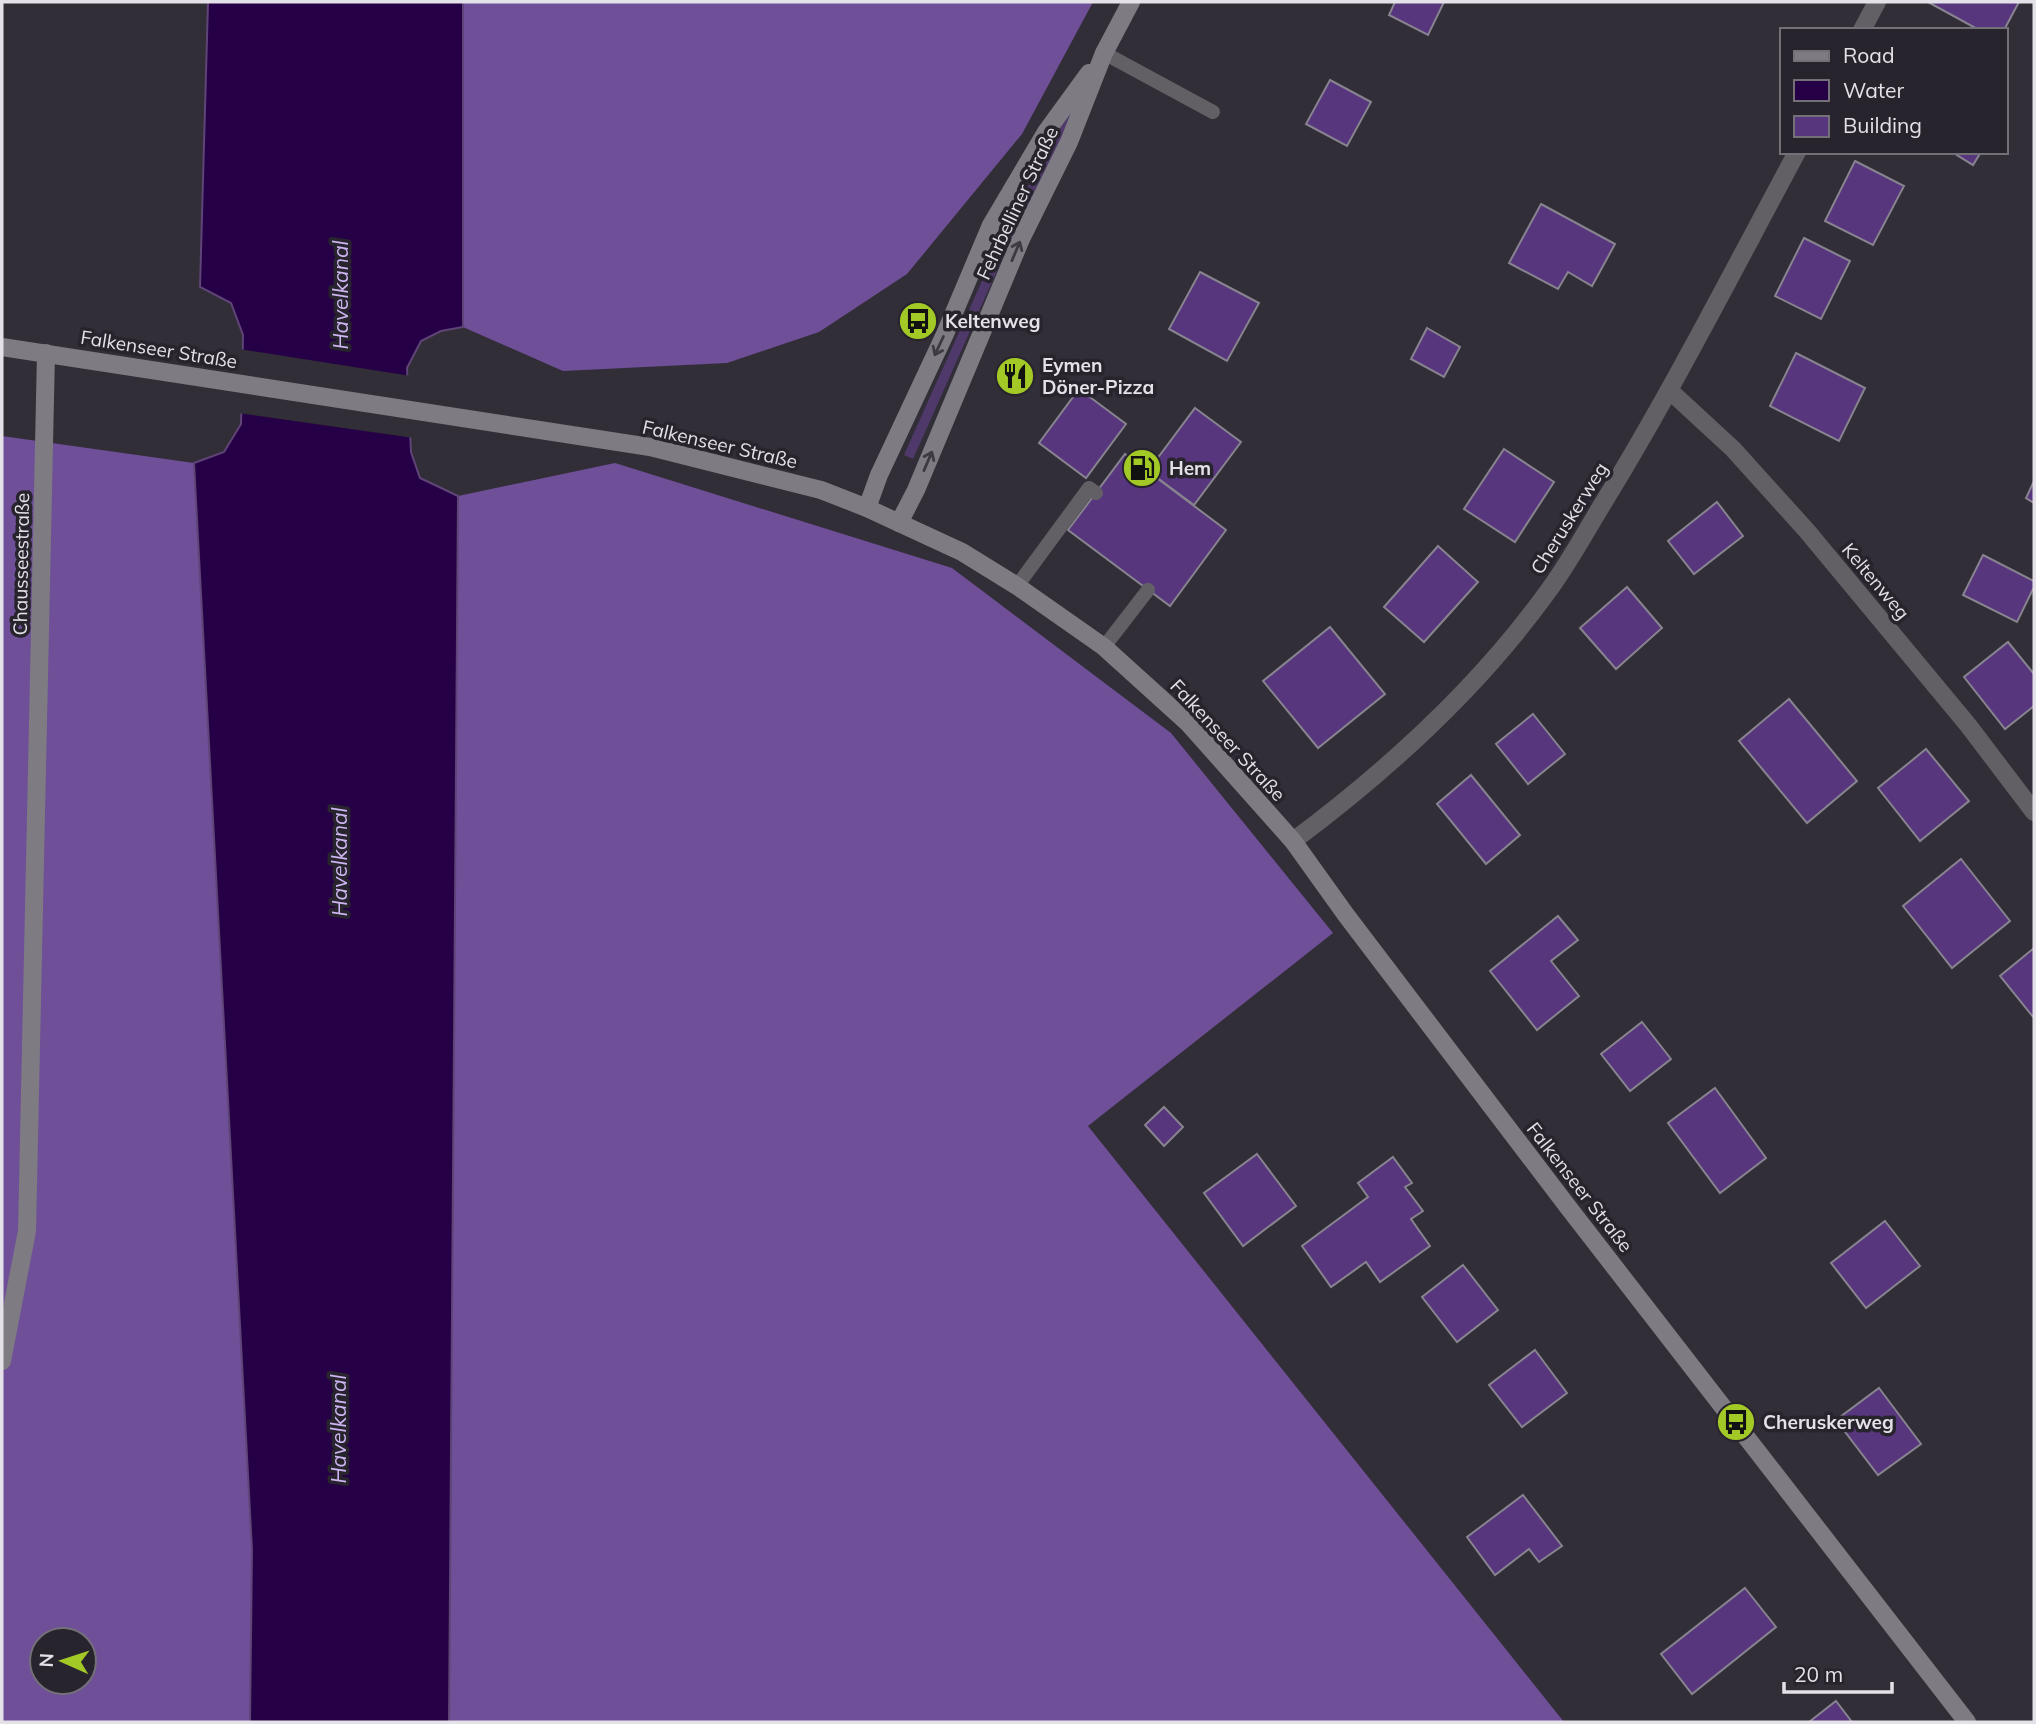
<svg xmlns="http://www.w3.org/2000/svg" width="2036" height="1724" viewBox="0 0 2036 1724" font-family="Mulish,sans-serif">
<rect width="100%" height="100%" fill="#322e37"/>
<path fill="#4f396b" d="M 1075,105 L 1076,109 L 1017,226 L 913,459 L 904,455 L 1007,225 L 1057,132 Z"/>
<g fill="#6f4f98" fill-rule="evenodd">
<path d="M 463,2 L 1093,2 L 1022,134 L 907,274 L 819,332 L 727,363 L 563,371 L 463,327 Z"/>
<path d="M 2,436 L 194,463 L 252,1550 L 250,1722 L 2,1722 ZM 42,1640 L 84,1640 L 84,1682 L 42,1682 Z"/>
<path d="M 615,463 L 952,568 L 1171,733 L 1333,933 L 1088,1126 L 1564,1722 L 449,1722 L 458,496 Z"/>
</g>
<path fill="#260046" stroke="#5f4477" stroke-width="2" d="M 208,2 L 463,2 L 463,327 L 441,331 L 421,341 L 407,368 L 411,452 L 420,478 L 458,496 L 449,1722 L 250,1722 L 252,1550 L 194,463 L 224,452 L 241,424 L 243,335 L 231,303 L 200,287 Z"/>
<path fill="#322e37" d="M 239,349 L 411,376 L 414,438 L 238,413 Z"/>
<g fill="#57367d" stroke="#87838f" stroke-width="2">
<path d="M 1395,2 L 1444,2 L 1428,35 L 1389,15 Z"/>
<path d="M 1928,2 L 2019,2 L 2004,30 L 1979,30 Z"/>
<path d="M 1330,80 L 1371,102 L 1347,146 L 1306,124 Z"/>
<path d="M 1952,152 L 1981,152 L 1973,165 Z"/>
<path d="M 1855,161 L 1904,186 L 1873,245 L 1825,221 Z"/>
<path d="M 1541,204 L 1615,244 L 1592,286 L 1568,272 L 1558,289 L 1509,263 Z"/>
<path d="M 1804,238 L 1850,261 L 1821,319 L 1775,296 Z"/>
<path d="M 1200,272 L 1259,303 L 1227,361 L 1169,329 Z"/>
<path d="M 1427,328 L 1460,347 L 1444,377 L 1411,359 Z"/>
<path d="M 1796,353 L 1865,388 L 1839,441 L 1770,406 Z"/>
<path d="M 1079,389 L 1126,424 L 1086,478 L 1039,443 Z"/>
<path d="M 1195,408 L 1241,442 L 1194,505 L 1148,471 Z"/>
<path d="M 1504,449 L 1554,482 L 1515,542 L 1464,509 Z"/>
<path d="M 1125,454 L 1226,530 L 1170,606 L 1068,530 Z"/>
<path d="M 2034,481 L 2034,503 L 2026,498 Z"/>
<path d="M 1717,502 L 1743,536 L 1694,574 L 1668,541 Z"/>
<path d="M 1438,546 L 1478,582 L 1424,642 L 1384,607 Z"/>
<path d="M 1983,555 L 2034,581 L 2034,587 L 2017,622 L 1963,595 Z"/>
<path d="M 1627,587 L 1662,628 L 1616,669 L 1580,628 Z"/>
<path d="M 1330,627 L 1385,694 L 1318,748 L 1263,681 Z"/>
<path d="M 2008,642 L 2034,674 L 2034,706 L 2005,729 L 1964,677 Z"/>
<path d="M 1789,699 L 1857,781 L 1807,823 L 1739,741 Z"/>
<path d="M 1533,714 L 1565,754 L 1528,784 L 1496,744 Z"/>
<path d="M 1926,749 L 1969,801 L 1920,841 L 1878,788 Z"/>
<path d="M 1471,775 L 1520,835 L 1486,864 L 1437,804 Z"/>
<path d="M 1961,859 L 2010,921 L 1952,968 L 1903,906 Z"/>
<path d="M 1558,916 L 1578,940 L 1551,961 L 1579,996 L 1537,1030 L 1490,971 Z"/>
<path d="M 2034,948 L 2034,1018 L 2000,976 Z"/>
<path d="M 1642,1022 L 1671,1059 L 1630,1091 L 1601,1054 Z"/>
<path d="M 1715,1088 L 1766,1158 L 1720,1193 L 1668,1123 Z"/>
<path d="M 1164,1107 L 1183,1127 L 1164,1146 L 1145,1125 Z"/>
<path d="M 1257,1154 L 1296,1206 L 1243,1246 L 1204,1193 Z"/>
<path d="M 1393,1157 L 1412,1183 L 1405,1187 L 1423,1211 L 1411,1219 L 1430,1246 L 1380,1282 L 1366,1262 L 1331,1287 L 1302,1246 L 1368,1197 L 1358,1183 Z"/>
<path d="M 1885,1221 L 1920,1266 L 1866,1308 L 1831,1263 Z"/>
<path d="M 1463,1265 L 1498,1310 L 1457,1342 L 1422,1297 Z"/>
<path d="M 1535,1350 L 1567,1393 L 1522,1427 L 1489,1385 Z"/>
<path d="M 1879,1388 L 1921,1444 L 1878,1475 L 1836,1420 Z"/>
<path d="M 1523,1495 L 1562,1546 L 1539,1562 L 1529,1549 L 1495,1575 L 1467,1537 Z"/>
<path d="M 1745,1588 L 1776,1627 L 1692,1694 L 1661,1654 Z"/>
<path d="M 1836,1701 L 1852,1722 L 1809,1722 Z"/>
</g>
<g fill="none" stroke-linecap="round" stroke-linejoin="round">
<g stroke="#626065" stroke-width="14">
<path d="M 1104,53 L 1213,112"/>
<path d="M 1017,586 L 1089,488 L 1096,493"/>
<path d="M 1104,647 L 1148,590"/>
</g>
<g stroke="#626065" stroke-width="18">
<path d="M 1862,30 L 1877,2"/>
<path d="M 1669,390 L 1733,449 L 1807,531 L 1968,725 L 2034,812"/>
<path d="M 1293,841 C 1387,771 1477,689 1546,594 C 1568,565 1586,531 1605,500 C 1674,387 1734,269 1797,152"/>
</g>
<g stroke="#7e7b83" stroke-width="18">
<path d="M 2,347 L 650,447 L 821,490 L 867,508 L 962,552 L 1017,586 L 1104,647 L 1188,723 L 1293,841 L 1346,915 L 1568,1207 L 1967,1722"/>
<path d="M 867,508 L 879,475 L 945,334 L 991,225 L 1046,132 L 1089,73"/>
<path d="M 899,523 L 916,490 L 1021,239 L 1069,142 L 1104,53 L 1131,2"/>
<path d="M 2,1361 L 27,1231 L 46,353"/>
</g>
</g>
<defs><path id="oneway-shaft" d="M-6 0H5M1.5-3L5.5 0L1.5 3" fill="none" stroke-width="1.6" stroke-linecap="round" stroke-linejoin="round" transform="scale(1.75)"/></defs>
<g stroke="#3e3a42">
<use href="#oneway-shaft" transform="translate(1016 251) rotate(-67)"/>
<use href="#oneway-shaft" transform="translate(939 346) rotate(115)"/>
<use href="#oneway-shaft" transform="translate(928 461) rotate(-67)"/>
</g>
<defs>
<g id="bus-disc" transform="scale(2.0125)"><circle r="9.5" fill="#a3c926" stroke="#28242d"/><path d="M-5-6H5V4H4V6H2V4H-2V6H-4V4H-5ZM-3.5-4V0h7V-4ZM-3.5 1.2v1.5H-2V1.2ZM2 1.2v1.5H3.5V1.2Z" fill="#111"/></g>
<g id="restaurant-disc" transform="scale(2.0125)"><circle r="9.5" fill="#a3c926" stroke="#28242d"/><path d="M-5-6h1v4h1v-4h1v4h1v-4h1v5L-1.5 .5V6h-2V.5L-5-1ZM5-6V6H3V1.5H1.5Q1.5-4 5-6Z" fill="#111"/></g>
<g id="fuel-disc" transform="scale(2.0125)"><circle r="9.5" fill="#a3c926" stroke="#28242d"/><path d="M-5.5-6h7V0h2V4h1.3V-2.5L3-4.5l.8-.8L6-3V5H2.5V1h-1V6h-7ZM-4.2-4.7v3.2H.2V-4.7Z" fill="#111"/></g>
</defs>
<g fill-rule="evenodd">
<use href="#bus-disc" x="918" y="321"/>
<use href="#restaurant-disc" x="1015" y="376"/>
<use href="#fuel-disc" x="1142" y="468"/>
<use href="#bus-disc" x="1736" y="1422"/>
</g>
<g text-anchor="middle" stroke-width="7" stroke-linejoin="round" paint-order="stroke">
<g font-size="19" fill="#e4e1e8" stroke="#28242d">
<text transform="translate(1017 203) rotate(-65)" y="7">Fehrbelliner Straße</text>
<text transform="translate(159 349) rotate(9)" y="7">Falkenseer Straße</text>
<text transform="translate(720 444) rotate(13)" y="7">Falkenseer Straße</text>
<text transform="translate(1569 518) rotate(-58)" y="7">Cheruskerweg</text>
<text transform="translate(21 564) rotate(-89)" y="7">Chausseestraße</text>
<text transform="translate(1876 581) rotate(50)" y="7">Keltenweg</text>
<text transform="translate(1228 740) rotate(47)" y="7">Falkenseer Straße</text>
<text transform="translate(1580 1187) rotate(52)" y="7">Falkenseer Straße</text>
</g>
<g font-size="19" font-weight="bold" fill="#e4e1e8" stroke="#28242d" text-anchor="start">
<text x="945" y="328">Keltenweg</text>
<text x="1042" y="372">Eymen<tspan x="1042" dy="22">Döner-Pizza</tspan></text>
<text x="1169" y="475">Hem</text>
<text x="1763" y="1429">Cheruskerweg</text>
</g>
<g font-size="21" font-style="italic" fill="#cdb5f2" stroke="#28242d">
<text transform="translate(341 295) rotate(-90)" y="7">Havelkanal</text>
<text transform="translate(340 862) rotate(-90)" y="7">Havelkanal</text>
<text transform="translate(339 1429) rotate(-90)" y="7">Havelkanal</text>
</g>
</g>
<rect width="2036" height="1724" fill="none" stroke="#e4e1e8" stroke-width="7"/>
<rect x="1780" y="28" width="228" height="126" fill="#28242d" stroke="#737078" stroke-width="2"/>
<rect x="1794" y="51" width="35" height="10" fill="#7e7b83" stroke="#737078" stroke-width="2"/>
<text x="1843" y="63" font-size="21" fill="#e4e1e8">Road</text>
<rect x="1794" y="80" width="35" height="21" fill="#260046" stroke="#737078" stroke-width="2"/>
<text x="1843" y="98" font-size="21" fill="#e4e1e8">Water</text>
<rect x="1794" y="116" width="35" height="21" fill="#57367d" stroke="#737078" stroke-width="2"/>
<text x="1843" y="133" font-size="21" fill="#e4e1e8">Building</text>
<g transform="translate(63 1661) rotate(273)"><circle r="33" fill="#28242d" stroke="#737078" stroke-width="2"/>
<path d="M0-5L12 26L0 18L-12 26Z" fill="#a3c926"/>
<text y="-10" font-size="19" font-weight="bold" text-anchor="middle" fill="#e4e1e8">N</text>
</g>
<path d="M1784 1682v10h108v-10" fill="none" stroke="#e4e1e8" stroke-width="3.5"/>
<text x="1794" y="1682" font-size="21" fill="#e4e1e8" stroke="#28242d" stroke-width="5" paint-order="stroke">20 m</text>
</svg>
